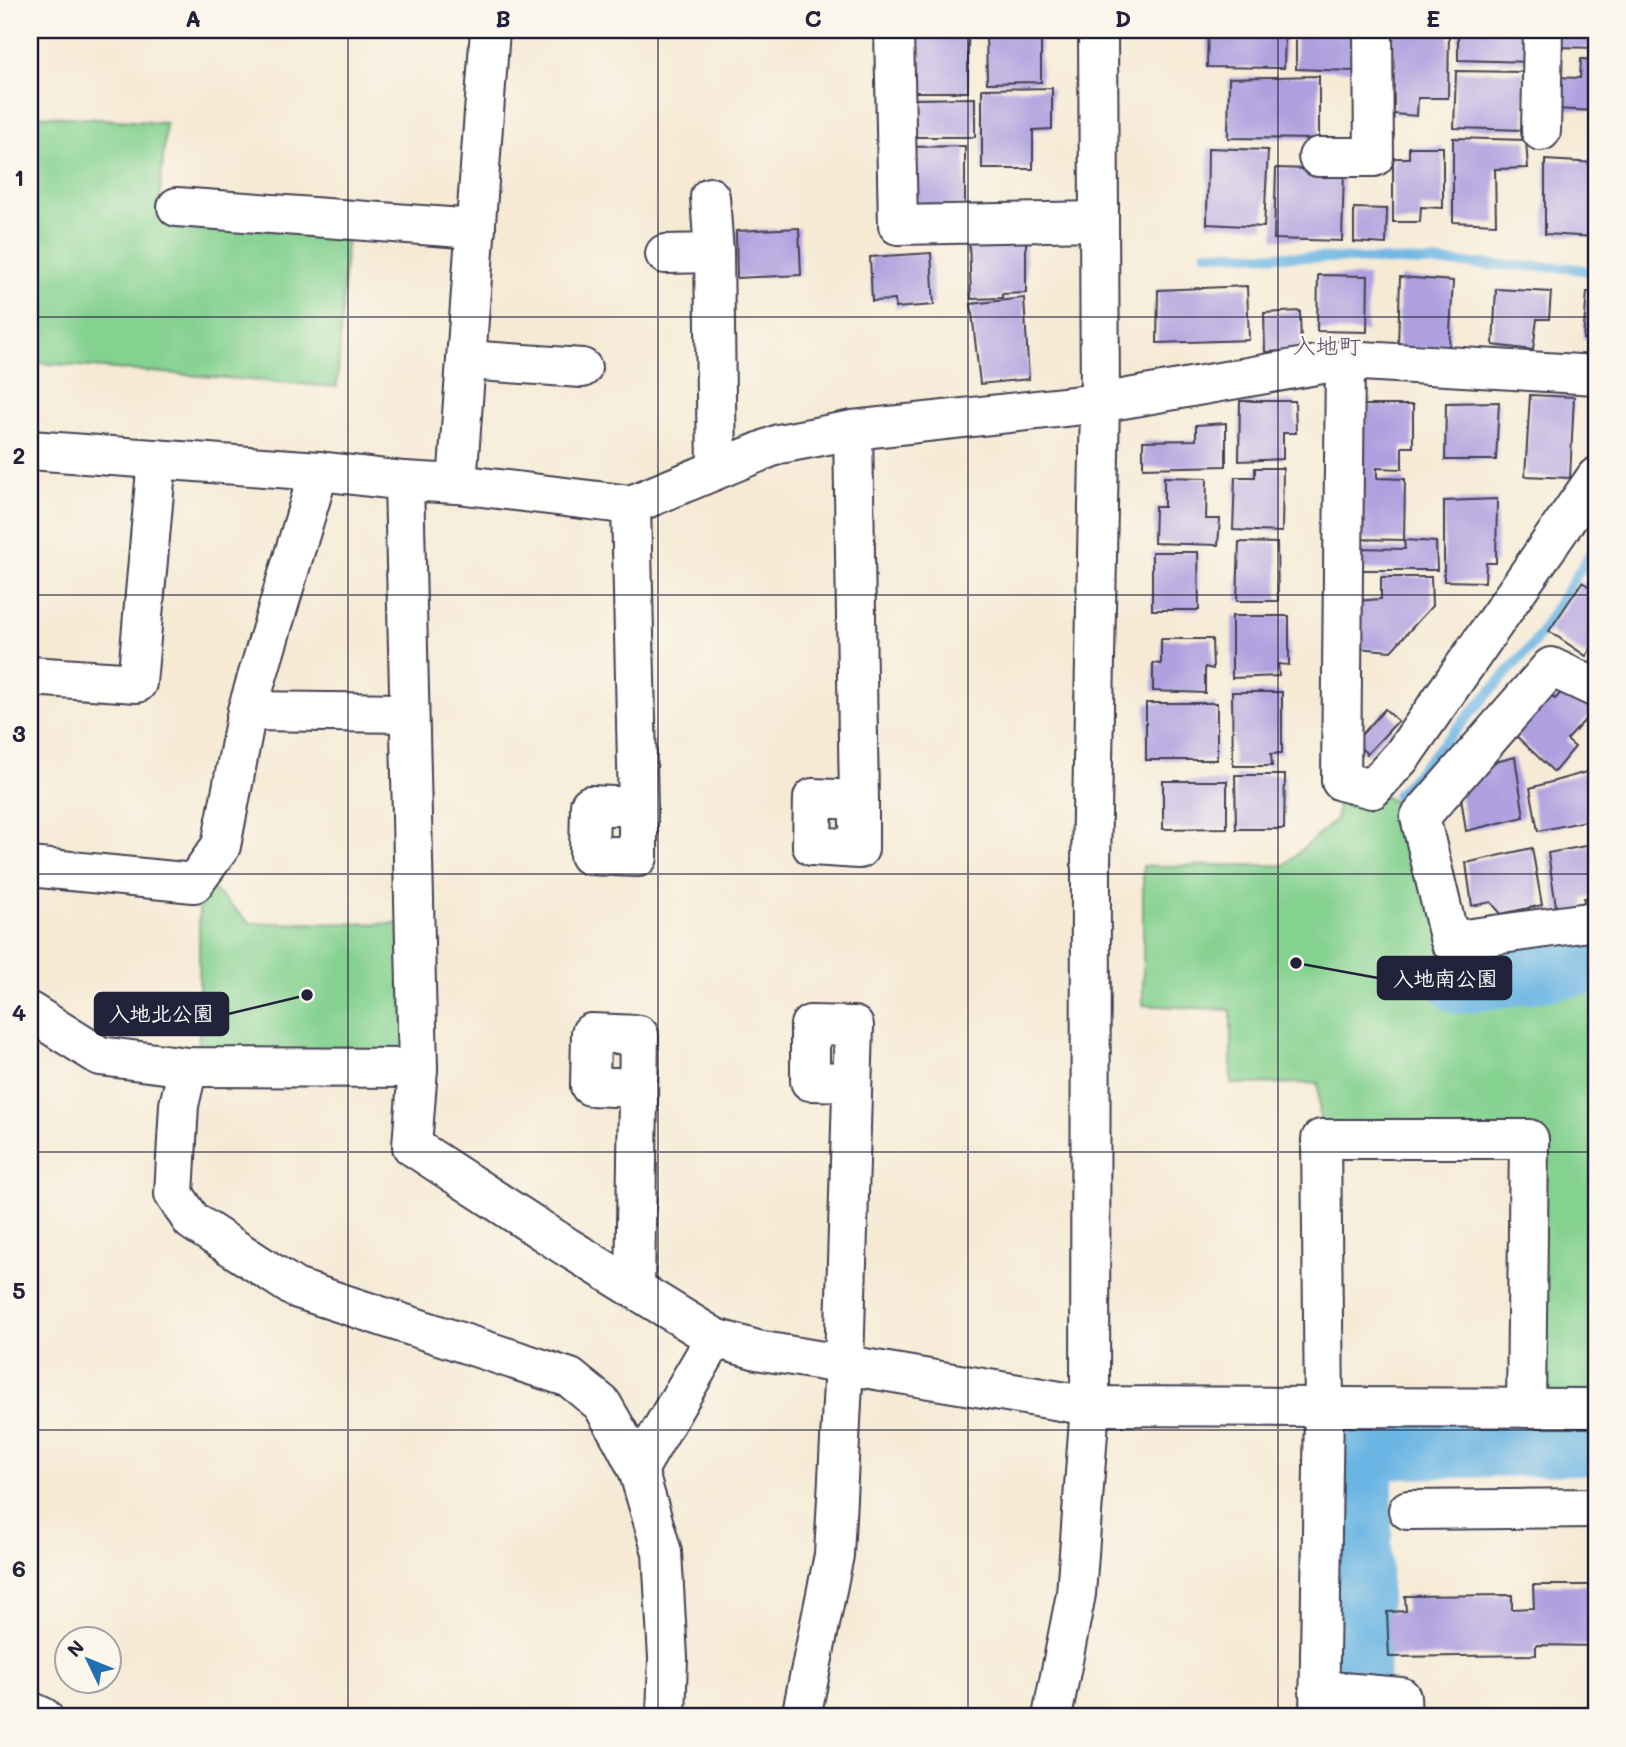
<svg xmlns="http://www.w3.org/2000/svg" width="1626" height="1747" viewBox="0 0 1626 1747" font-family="Mali,'Klee One',sans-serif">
<rect width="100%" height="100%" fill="#fbf7ec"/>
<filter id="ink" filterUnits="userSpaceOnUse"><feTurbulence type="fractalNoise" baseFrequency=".0143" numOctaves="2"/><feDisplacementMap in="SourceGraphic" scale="14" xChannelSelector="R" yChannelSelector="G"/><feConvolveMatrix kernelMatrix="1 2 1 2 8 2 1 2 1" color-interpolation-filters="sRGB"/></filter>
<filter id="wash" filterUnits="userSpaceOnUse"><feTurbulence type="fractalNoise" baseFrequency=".00686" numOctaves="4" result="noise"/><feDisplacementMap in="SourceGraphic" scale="28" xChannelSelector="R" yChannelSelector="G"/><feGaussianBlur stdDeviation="1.57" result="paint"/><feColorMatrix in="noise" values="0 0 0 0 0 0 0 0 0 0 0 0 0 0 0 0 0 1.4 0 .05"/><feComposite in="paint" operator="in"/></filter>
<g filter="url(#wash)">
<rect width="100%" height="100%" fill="#f6ead5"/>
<g fill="#84d190" stroke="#537a66" stroke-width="2">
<path d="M 30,115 L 166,123 L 158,217 L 347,235 L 337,387 L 30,362 Z"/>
<path d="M 1341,781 L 1372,789 L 1420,817 L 1450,941 L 1450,992 L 1534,985 L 1596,976 L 1596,1408 L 1526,1408 L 1529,1139 L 1321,1139 L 1318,1083 L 1231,1084 L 1231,1010 L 1143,1005 L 1143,866 L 1285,865 L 1336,819 Z"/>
<path d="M 199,877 L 250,923 L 414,924 L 418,1068 L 199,1067 Z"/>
</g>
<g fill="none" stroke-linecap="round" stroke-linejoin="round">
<g stroke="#6bb5e3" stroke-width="10">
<path d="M 1206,253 L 1570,268 L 1596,272"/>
<path d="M 1397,795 L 1534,643 L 1596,544"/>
</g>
<g stroke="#6bb5e3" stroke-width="65">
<path d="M 1460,981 L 1596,961"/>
<path d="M 1356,1717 L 1361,1464 L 1382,1447 L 1596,1442"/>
</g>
</g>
<g id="blocks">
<g fill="#ae9fdf">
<path d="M 986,30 L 1041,30 L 1041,82 L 987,83 Z"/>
<path d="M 1208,30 L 1285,30 L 1284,68 L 1207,67 Z"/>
<path d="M 1296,30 L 1355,30 L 1354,71 L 1296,69 Z"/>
<path d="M 1393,30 L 1449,30 L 1448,98 L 1418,98 L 1417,116 L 1394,114 Z"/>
<path d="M 1458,30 L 1530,30 L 1531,62 L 1458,60 Z"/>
<path d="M 1557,30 L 1596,30 L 1596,48 L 1557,47 Z"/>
<path d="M 968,32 L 968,92 L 914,92 L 913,33 Z"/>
<path d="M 1581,59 L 1596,60 L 1596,111 L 1555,109 L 1555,77 L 1580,78 Z"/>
<path d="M 1456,71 L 1524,72 L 1525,130 L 1454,128 Z"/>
<path d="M 1319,76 L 1319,139 L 1228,138 L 1229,78 Z"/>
<path d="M 1052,88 L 1052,129 L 1033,130 L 1033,169 L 982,169 L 982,89 Z"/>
<path d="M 975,98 L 975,137 L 914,137 L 914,99 Z"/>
<path d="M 1453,138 L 1526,140 L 1528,168 L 1495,169 L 1496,224 L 1453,222 Z"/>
<path d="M 965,146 L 965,206 L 911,206 L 910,147 Z"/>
<path d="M 1409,147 L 1443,147 L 1443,208 L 1421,207 L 1420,222 L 1393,222 L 1393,158 L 1409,158 Z"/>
<path d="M 1208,148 L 1268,150 L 1264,227 L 1207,224 Z"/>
<path d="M 1545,160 L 1596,163 L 1595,237 L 1545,234 Z"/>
<path d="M 1276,168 L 1344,170 L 1342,241 L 1274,239 Z"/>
<path d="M 1354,208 L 1387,209 L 1386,244 L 1354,242 Z"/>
<path d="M 799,228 L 801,275 L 737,278 L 736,231 Z"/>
<path d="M 1026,239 L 1026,293 L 1002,294 L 1002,298 L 971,299 L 969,240 Z"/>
<path d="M 931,253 L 934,305 L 895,308 L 895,300 L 872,301 L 870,257 Z"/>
<path d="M 1318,275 L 1368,276 L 1367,332 L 1317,331 Z"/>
<path d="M 1400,277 L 1453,281 L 1449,348 L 1398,348 Z"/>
<path d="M 1247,286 L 1249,340 L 1157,343 L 1158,290 Z"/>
<path d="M 1496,289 L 1551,292 L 1549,319 L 1537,319 L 1533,350 L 1493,345 Z"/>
<path d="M 1587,292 L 1596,292 L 1596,339 L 1583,339 Z"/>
<path d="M 1024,298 L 1029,379 L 980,384 L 971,304 Z"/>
<path d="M 1300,311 L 1301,350 L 1265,352 L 1264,313 Z"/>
<path d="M 1530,395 L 1574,397 L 1570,478 L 1525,476 Z"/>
<path d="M 1240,401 L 1295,401 L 1296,433 L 1283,433 L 1283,459 L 1239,461 Z"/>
<path d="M 1499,402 L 1496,460 L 1445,460 L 1446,403 Z"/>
<path d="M 1360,405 L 1413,405 L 1413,447 L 1402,447 L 1402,469 L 1377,468 L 1377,478 L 1405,479 L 1404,540 L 1354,539 Z"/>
<path d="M 1226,423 L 1226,466 L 1143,468 L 1143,441 L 1196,440 L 1196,425 Z"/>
<path d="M 1255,468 L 1283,468 L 1282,532 L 1233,530 L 1235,477 L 1255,477 Z"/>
<path d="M 1164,477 L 1207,478 L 1206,519 L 1220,519 L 1218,545 L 1154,543 L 1155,507 L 1164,507 Z"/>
<path d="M 1497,499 L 1496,563 L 1486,563 L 1485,582 L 1444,581 L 1444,501 Z"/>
<path d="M 1404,540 L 1436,542 L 1437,570 L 1356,570 L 1355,548 L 1405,549 Z"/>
<path d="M 1239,542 L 1277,543 L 1278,601 L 1237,601 Z"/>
<path d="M 1152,552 L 1198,552 L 1199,610 L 1152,610 Z"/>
<path d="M 1381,577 L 1431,577 L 1432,606 L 1391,651 L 1356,648 L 1356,601 L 1381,599 Z"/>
<path d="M 1582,582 L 1596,591 L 1596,641 L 1586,656 L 1549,631 Z"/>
<path d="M 1232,616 L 1289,616 L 1289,665 L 1278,664 L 1279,676 L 1232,678 Z"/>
<path d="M 1161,639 L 1212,639 L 1213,669 L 1205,667 L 1205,693 L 1153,691 L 1153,663 L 1161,664 Z"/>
<path d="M 1568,685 L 1594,710 L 1567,740 L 1575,747 L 1554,772 L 1513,733 L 1548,693 L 1555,699 Z"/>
<path d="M 1232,692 L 1282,692 L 1282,753 L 1271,754 L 1272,766 L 1233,766 Z"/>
<rect x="1146" y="703" width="71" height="57"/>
<path d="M 1385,709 L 1398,721 L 1367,754 L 1355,742 Z"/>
<path d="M 1515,757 L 1524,817 L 1466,831 L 1459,784 L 1473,768 Z"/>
<path d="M 1590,771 L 1596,798 L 1596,819 L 1538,831 L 1530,788 Z"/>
<path d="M 1235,775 L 1285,775 L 1284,829 L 1236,829 Z"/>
<path d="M 1163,781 L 1227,781 L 1227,828 L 1163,829 Z"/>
<path d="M 1596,844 L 1596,896 L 1584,898 L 1583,910 L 1557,913 L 1548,853 Z"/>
<path d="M 1532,848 L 1542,905 L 1501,914 L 1491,902 L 1472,906 L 1466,863 Z"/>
<path d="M 1533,1585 L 1596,1585 L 1596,1646 L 1536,1645 L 1536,1655 L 1389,1657 L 1387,1612 L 1406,1611 L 1405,1596 L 1512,1595 L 1512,1609 L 1534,1608 Z"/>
</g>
</g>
</g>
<g filter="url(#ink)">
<use href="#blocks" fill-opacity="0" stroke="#424052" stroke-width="2"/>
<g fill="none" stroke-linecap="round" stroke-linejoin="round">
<g stroke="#424052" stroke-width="42">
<g id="minor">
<path d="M 894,30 L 898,225 L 1098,221"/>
<path d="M 1541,131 L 1543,30"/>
<path d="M 1318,157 L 1374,157 L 1373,30"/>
<path d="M 710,197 L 714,253 L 717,469"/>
<path d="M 177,207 L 476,229"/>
<path d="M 665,254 L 714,253"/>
<path d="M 466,360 L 582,368"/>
<path d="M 1345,360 L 1341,781 L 1372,789 L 1402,756 L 1596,477"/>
<path d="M 853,430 L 859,800 L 859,849 L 812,846 L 813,798 L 859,800"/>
<path d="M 30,450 L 319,471 L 404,481 L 457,484 L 631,505 L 779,444 L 853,430 L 1100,403 L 1345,360 L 1596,375"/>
<path d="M 404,481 L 418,1068 L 412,1146 L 567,1247 L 715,1338 L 757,1350 L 1090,1406 L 1596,1408"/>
<path d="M 457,484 L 490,30"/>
<path d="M 631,505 L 638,807 L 638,857 L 589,855 L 590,805 L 638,807"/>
<path d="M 30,676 L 137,683 L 157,459"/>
<path d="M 1596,688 L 1551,667 L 1420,817 L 1450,941 L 1596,921"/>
<path d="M 247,711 L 409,713"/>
<path d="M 30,867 L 194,883 L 221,846 L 247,711 L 319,471"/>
<path d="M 30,1012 L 100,1056 L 188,1067 L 418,1068"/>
<path d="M 188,1067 L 179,1105 L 174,1194 L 192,1221 L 295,1288 L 570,1378 L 602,1404 L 622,1439 L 638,1470 L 662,1552 L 668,1658 L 666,1717"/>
<path d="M 635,1289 L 639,1035 L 591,1033 L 590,1086 L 638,1088"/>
<path d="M 638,1470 L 715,1338"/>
<path d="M 1408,1510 L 1596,1508"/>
<path d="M 1319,1690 L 1401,1697 L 1402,1717"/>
<path d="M 30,1711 L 43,1717"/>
<path d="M 801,1717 L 834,1555 L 844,1364 L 854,1026 L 810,1025 L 810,1081 L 852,1082"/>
<path d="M 1052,1717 L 1076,1594 L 1090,1406 L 1091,864 L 1100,403 L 1098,30"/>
<path d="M 1319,1717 L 1324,1407 L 1321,1139 L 1529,1139 L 1526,1408"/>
</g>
</g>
<use href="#minor" stroke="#fff" stroke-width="38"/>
</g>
</g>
<path fill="none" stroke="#22223b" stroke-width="2" stroke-opacity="0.55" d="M 348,30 L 348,1717M 658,30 L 658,1717M 968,30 L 968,1717M 1278,30 L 1278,1717M 30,317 L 1596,317M 30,595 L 1596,595M 30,874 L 1596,874M 30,1152 L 1596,1152M 30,1430 L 1596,1430"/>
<g text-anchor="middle" stroke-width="5" stroke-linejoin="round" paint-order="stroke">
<g font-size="23" fill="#534e74" stroke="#fbf7ec">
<text x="1327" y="354">入地町</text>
</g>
</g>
<path fill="none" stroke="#22223b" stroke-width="2.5" d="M1296 963L1378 978M307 995L228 1014"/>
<g fill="#22223b" stroke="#fbf7ec" stroke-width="2.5">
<circle cx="1296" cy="963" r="7"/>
<circle cx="307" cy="995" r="7"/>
</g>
<g fill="#22223b" stroke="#22223b" stroke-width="2.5">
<rect x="1378" y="957" width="133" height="42" rx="7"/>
<rect x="95" y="993" width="133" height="42" rx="7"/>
</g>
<g font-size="21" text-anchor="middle" font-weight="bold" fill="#fff">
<text x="1445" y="986">入地南公園</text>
<text x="161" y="1021">入地北公園</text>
</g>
<rect width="1626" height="1747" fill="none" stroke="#fbf7ec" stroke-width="77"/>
<g transform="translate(88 1660) rotate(313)"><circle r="33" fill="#fbf7ec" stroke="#a4a2a5" stroke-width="2"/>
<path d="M0-5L12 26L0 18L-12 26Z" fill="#1f6fb2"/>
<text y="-10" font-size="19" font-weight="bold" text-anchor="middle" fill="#22223b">N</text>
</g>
<rect x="38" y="38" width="1550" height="1670" fill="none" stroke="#22223b" stroke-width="2.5"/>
<g font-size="23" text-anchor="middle" font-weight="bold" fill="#22223b">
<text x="193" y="27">A</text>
<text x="503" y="27">B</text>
<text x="813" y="27">C</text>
<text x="1123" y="27">D</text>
<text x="1433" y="27">E</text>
<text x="19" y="186">1</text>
<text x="19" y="464">2</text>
<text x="19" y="742">3</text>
<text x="19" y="1021">4</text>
<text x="19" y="1299">5</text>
<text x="19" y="1577">6</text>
</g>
</svg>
